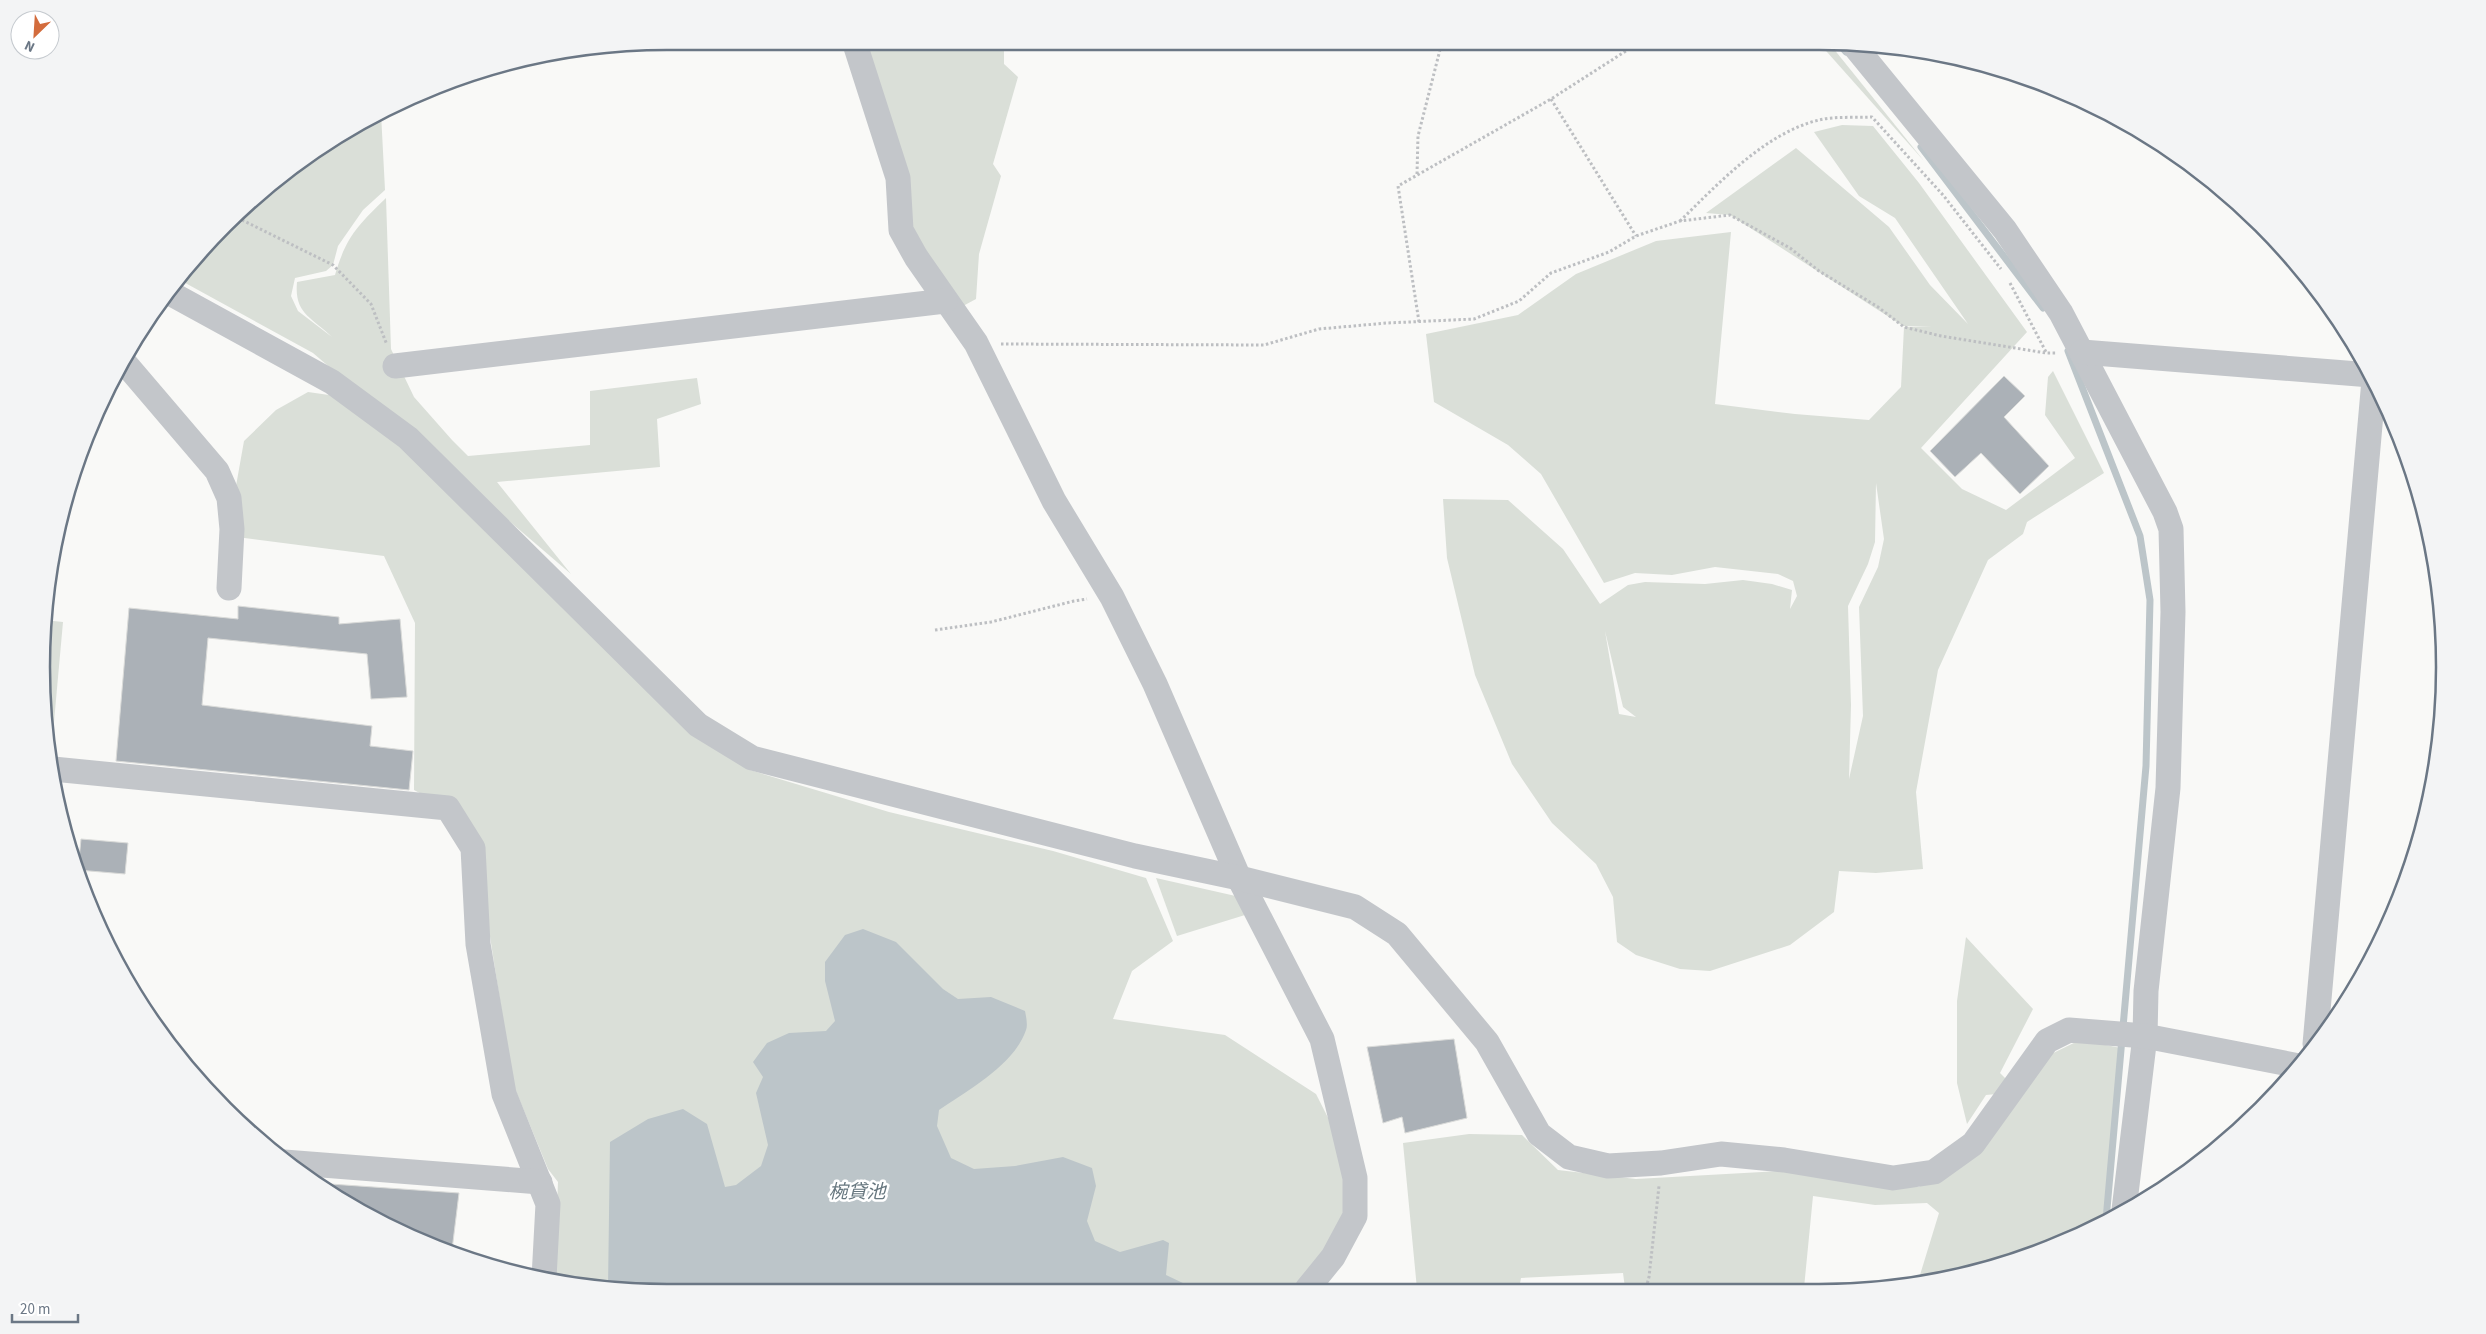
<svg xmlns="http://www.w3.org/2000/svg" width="2486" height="1334" viewBox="0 0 2486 1334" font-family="'Source Sans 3','Noto Sans JP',sans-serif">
<rect width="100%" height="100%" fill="#f9f9f7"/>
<g fill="#dadfd8" fill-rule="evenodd">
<path d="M 856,41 L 1004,42 L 1004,64 L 1018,77 L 993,164 L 1001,176 L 979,254 L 976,299 L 963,306 L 916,257 Z"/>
<path d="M 1819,43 L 1829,43 L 1924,161 Z"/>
<path d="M 381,113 L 385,190 L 363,210 L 338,246 L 333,265 L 326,271 L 295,278 L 291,296 L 298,311 L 332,337 C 312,317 294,314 297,282 L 335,275 C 346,237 358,225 386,198 L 391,349 L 414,397 L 452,440 L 468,456 L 590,445 L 590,391 L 697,378 L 701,404 L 657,419 L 660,467 L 497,482 L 571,574 L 313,353 L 178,279 L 197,254 L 286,171 L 354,125 Z"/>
<path d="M 1842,125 L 1873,126 L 1919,183 L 2027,332 L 1921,448 L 1962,489 L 2006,510 L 2075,458 L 2045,415 L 2048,377 L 2053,371 L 2104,473 L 2027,522 L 2023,534 L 1988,560 L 1938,670 L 1916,792 L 1923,869 L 1876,873 L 1839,871 L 1834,912 L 1790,945 L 1710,971 L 1680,969 L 1636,955 L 1617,942 L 1613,897 L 1596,864 L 1552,823 L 1512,764 L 1475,675 L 1447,558 L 1443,499 L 1508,500 L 1563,549 L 1600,604 L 1628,585 L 1645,582 L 1705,584 L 1743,580 L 1772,584 L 1792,590 L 1790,609 L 1797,596 L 1793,581 L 1778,574 L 1715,567 L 1672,575 L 1635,573 L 1604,583 L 1541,474 L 1508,445 L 1434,402 L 1426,334 L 1518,315 L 1576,274 L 1656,241 L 1731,232 L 1715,404 L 1795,414 L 1869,420 L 1901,387 L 1904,327 L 1932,327 L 1903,326 L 1730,215 L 1706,213 L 1796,148 L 1889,227 L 1930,285 L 1968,324 L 1895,218 L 1859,196 L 1814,132 ZM 1876,483 L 1884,539 L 1878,567 L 1859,607 L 1863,716 L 1849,779 L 1851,705 L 1848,606 L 1868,564 L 1875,542 ZM 1605,631 L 1623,707 L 1636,717 L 1619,714 Z"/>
<path d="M 308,392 L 336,396 L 414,458 L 663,706 L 750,770 L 889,812 L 1053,851 L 1146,878 L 1173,941 L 1132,971 L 1113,1019 L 1225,1035 L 1316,1094 L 1352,1165 L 1343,1223 L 1308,1289 L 626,1291 L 554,1280 L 558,1182 L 548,1169 L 513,1084 L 484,898 L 448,808 L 414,790 L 415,623 L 384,556 L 237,537 L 236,486 L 244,441 L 276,410 Z"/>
<path d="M 44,620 L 63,622 L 51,755 L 43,708 Z"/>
<path d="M 1156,878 L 1240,897 L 1245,915 L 1177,936 Z"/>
<path d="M 1966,937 L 2033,1009 L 2000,1073 L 2020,1093 L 2041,1059 L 2080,1040 L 2121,1048 L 2113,1138 L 2109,1218 L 2058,1245 L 1921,1282 L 1920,1275 L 1939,1213 L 1927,1203 L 1875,1205 L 1813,1196 L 1804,1288 L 1625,1288 L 1623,1273 L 1521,1278 L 1519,1289 L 1417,1289 L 1403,1143 L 1469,1134 L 1522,1135 L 1558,1170 L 1636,1179 L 1800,1170 L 1864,1184 L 1919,1187 L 1945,1164 L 2008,1093 L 1986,1095 L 1967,1124 L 1957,1083 L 1957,1001 Z"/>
</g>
<path fill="#bcc5c9" d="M 863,929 L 896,942 L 943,989 L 958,999 L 991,997 L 1025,1011 C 1026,1016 1028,1025 1026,1030 C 1015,1064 967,1091 939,1110 L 937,1126 L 951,1158 L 974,1169 L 1015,1166 L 1063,1157 L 1092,1168 L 1096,1186 L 1087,1221 L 1095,1241 L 1120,1252 L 1163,1240 L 1169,1243 L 1166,1275 L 1185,1284 L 1183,1290 L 626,1291 L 608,1288 L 610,1142 L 648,1119 L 683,1109 L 707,1124 L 725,1187 L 736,1185 L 761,1166 L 768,1145 L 756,1093 L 763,1077 L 753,1062 L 767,1043 L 789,1033 L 826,1031 L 835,1021 L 825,981 L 825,962 L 845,935 Z"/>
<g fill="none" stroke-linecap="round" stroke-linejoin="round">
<g stroke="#bcc5c9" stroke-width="7">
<path d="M 1838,43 L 1846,52"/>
<path d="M 1921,147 L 2043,308"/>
<path d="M 2068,351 L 2140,536 L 2150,600 L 2146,766 L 2106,1220"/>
</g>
</g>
<g fill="#abb1b7" stroke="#dadbd9">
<path d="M 2004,376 L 2025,396 L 2004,417 L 2049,466 L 2020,494 L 1981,453 L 1955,477 L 1930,451 Z"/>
<path d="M 238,606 L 339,617 L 339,624 L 400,619 L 407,697 L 371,699 L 367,654 L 208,638 L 202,705 L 372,726 L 370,746 L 413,751 L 409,790 L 116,761 L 129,608 L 238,619 Z"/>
<path d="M 81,839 L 128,843 L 125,874 L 78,870 Z"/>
<path d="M 1454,1039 L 1467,1118 L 1405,1133 L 1402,1117 L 1383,1123 L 1367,1047 Z"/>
<path d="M 316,1183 L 459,1193 L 452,1250 L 354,1209 Z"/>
</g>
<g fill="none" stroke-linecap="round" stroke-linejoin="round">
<g stroke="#bdbfc2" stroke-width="3" stroke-dasharray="2.5 2.5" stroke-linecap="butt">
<path d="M 1551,99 L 1636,236"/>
<path d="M 1417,174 L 1418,136 L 1442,42"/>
<path d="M 232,221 L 242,220 L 333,265 L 371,304 L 387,345"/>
<path d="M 1680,221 C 1718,184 1765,133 1819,120 C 1835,116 1855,118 1872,117 L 1943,195 L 2001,269"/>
<path d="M 2010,283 L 2046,352"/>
<path d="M 1419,322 L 1398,186 L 1551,99 L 1640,42"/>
<path d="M 1001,344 L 1264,345 L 1319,329 L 1387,323 L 1474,319 L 1519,301 L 1551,273 L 1609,252 L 1636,236 L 1680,221 L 1730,215 L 1790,248 L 1819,271 L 1878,307 L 1904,327 L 1941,336 L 2046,353 L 2057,353"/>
<path d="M 935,630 L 991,622 L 1074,601 L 1087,599"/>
<path d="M 1646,1288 L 1649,1277 L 1659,1186"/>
</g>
<g stroke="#c3c6ca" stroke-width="25">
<path d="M 854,41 L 898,178 L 901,230 L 916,257 L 976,343 L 1054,501 L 1112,597 L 1155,684 L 1239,878 L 1322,1039 L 1355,1178 L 1355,1216 L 1333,1257 L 1307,1289"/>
<path d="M 1852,43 L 2005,230 L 2061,313 L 2165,512 L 2171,529 L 2173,612 L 2168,788 L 2146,991 L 2145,1036 L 2124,1210"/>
<path d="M 168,292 L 332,382 L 408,438 L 698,725 L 752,758 L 1135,856 L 1239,878 L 1355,907 L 1397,934 L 1487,1042 L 1539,1134 L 1569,1157 L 1608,1166 L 1661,1163 L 1721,1154 L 1784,1160 L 1893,1178 L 1934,1172 L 1973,1144 L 2047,1041 L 2069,1030 L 2145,1036 L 2299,1066"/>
<path d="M 2082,352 L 2371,375"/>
<path d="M 124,362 L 217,471 L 229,498 L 232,529 L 229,588"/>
<path d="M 395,366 L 945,301"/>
<path d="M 53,769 L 448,808 L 473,848 L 478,944 L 504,1094 L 548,1204 L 544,1278"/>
<path d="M 2315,1044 L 2374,380"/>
<path d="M 284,1162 L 540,1182"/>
</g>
</g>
<g text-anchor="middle" stroke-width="5" stroke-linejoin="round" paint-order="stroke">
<g font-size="19" font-style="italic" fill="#67777f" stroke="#fff">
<text x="857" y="1198">椀貸池</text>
</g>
</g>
<path d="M0 0H2486V1334H0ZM667 50H1819A617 617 0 0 1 2436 667V667A617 617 0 0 1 1819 1284H667A617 617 0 0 1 50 667V667A617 617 0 0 1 667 50Z" fill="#f3f4f5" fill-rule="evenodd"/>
<path fill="none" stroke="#6b7785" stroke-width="2.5" d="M667 50H1819A617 617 0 0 1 2436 667V667A617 617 0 0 1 1819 1284H667A617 617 0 0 1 50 667V667A617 617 0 0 1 667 50Z"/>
<g transform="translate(35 35) rotate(205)"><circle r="24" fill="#ffffff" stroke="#c4c9ce"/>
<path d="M0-4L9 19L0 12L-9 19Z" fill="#d36c3d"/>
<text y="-8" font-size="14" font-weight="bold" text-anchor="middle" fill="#6b7785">N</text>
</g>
<path d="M12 1314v8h66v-8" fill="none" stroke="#6b7785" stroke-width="2.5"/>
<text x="20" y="1314" font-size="15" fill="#6b7785" stroke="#ffffff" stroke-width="4" paint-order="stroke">20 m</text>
</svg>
